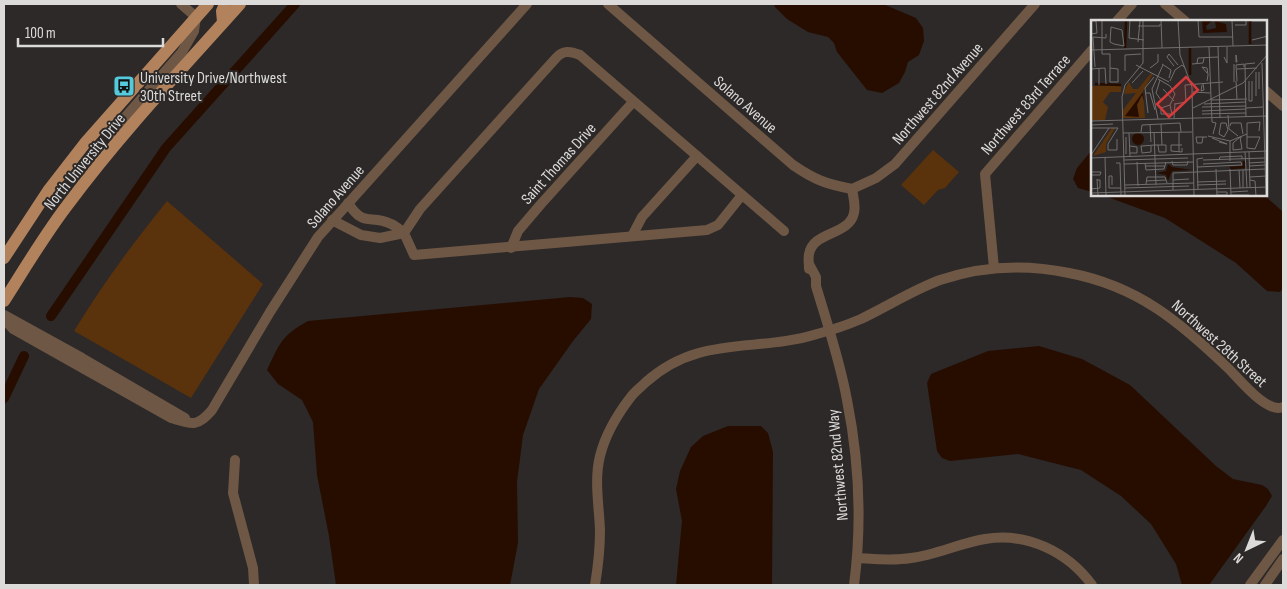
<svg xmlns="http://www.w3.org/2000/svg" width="1287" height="589" viewBox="0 0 1287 589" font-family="'Sofia Sans Condensed',sans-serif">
<rect width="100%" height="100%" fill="#2c2928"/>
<g fill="#5a320c">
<path d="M 933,150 L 959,172 L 945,188 L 938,190 L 924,205 L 901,185 Z"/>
<path d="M 167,201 L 263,284 L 191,398 L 74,331 C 102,285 133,243 167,201 Z"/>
</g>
<g fill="#270d00">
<path d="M 774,4 L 883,4 L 916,18 L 923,28 L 924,41 L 919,55 L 908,62 L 905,72 L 899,83 L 882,93 L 867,90 L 837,52 L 834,43 L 828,37 L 808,32 L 787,19 L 775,7 Z"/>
<path d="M 1092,150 L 1092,192 L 1078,188 L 1073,179 L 1077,168 Z"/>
<path d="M 1102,195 L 1264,195 L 1283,212 L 1283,288 L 1280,292 L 1267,291 L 1236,263 L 1165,218 Z"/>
<path d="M 570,297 L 583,298 L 592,304 L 591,319 L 573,341 L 539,389 L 523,435 L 517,482 L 518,543 L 510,585 L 336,585 L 329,536 L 317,475 L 313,422 L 302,400 L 278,384 L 267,370 C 280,343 281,336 308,321 Z"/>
<path d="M 1039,346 L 1082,359 L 1130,385 L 1216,466 L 1233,479 L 1262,485 L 1268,489 L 1272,496 L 1266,506 L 1209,585 L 1182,585 L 1176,564 L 1151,524 L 1121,496 L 1081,470 L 1018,454 L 950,461 L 942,458 L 937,451 L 927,383 L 931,374 L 988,351 Z"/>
<path d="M 728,426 L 761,426 L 768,433 L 773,452 L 772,585 L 676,585 L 682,521 L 676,489 L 680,471 L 691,447 L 703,436 Z"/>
</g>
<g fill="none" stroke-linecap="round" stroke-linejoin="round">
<g stroke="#270d00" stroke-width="10">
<path d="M 51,316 L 166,148 L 295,4"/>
<path d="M 4,398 L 24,356"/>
</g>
<g stroke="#6e5745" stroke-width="10">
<path d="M 608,4 L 793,165 C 815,180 826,184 852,189"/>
<path d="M 1165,4 L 1185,21"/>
<path d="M 1117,21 L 1132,4"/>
<path d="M 1266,91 L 1283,106"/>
<path d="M 114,145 L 121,122 L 182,52 L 194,31 L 196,17 L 181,4"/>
<path d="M 852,189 L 876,178 L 895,164 L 1035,4"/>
<path d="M 742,195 L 718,225 L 707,230 L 414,255 L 404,233 L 420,209 L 556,58 C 563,50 570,51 580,55 L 784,231"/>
<path d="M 332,220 L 361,235 L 380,238 L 404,233 C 400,230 396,226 391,224 C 370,214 364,228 348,203"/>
<path d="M 632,236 L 642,217 L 697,156"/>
<path d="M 511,248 L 518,231 L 541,204 L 633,102"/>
<path d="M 809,264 L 816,277 L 816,286 C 827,323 840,361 847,400 C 859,460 862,524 854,585"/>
<path d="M 994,268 L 985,174 L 1092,50"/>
<path d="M 809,269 C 809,264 808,259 809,254 C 813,231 849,236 854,213 C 856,205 853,196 852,189"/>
<path d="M 4,315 L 82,358 L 185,418"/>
<path d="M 4,319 L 13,329 L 171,418 C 191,424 197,428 212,410 L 270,312 L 318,237 L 527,4"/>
<path d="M 235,460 L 233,493 L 253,568 L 254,585"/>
<path d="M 857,558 C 875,559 893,561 911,558 C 936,555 960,543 985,539 C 1027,532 1068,552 1092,585"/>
<path d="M 595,585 C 598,567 600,548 600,530 C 599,505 594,480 600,456 C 605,436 617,415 630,398 C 634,392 641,387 646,382 C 700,334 756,353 817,334 C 832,330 847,325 861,319 C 888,306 913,290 940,280 C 982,266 1026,264 1069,273 C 1138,286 1180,322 1229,369 C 1240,380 1267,414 1283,407"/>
<path d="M 1250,585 L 1283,540"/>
<path d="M 1265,585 L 1283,559"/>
</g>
<g stroke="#b2825c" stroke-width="12">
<path d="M 223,22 L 222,11 L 225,4"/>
<path d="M 4,258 L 48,191 L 86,142 L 208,4"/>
<path d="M 4,301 C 25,268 45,234 69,203 C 121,133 182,69 240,4"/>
</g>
</g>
<defs>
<g id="bus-square" transform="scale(1.125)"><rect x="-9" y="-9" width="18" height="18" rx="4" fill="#54cadc" stroke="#2c2928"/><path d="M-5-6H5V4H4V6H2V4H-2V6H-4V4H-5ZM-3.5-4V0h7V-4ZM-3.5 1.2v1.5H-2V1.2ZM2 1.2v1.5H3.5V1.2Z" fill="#111"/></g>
</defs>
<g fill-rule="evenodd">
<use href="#bus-square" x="124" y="86"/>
</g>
<g text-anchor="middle" stroke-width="4" stroke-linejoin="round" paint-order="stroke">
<g font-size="16" fill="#dcdbda" stroke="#2c2928" text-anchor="start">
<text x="140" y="83">University Drive/Northwest<tspan x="140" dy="18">30th Street</tspan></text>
</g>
<g font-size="16" fill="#dcdbda" stroke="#2c2928">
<text transform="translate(937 93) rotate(-49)" y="6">Northwest 82nd Avenue</text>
<text transform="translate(746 104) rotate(41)" y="6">Solano Avenue</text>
<text transform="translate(1025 104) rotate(-49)" y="6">Northwest 83rd Terrace</text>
<text transform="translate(84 161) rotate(-51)" y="6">North University Drive</text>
<text transform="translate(558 163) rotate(-48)" y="6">Saint Thomas Drive</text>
<text transform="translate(335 196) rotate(-49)" y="6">Solano Avenue</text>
<text transform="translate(1220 343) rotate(42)" y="6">Northwest 28th Street</text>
<text transform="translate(837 465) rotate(-95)" y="6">Northwest 82nd Way</text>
</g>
</g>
<g transform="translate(1091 20)">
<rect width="176" height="176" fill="#2c2928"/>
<path d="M 60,53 L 62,54 L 52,71 L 54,98 L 32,98 L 32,90 L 45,73 L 33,74 L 34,69 L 38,62 L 42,69 L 47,69 ZM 0,66 L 30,66 L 30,72 L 19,72 L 12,82 L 17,87 L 14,100 L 0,100 ZM 21,108 L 24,108 L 15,124 L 15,132 L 2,136 Z" fill="#5a320c"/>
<path d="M 111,1 L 121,1 L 115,6 L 116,10 L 125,8 L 124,1 L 135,4 L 136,12 L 112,13 ZM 52,72 L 53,81 L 51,75 L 46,85 L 48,97 L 34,96 ZM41 119a6 6 0 1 1 12 0a6 6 0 1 1-12 0ZM 77,144 L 81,147 L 101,150 L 81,151 L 77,161 L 75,155 L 65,153 L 75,151 Z" fill="#270d00"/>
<path fill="none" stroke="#270d00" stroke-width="2.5" d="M 159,0 L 159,24M 34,28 L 35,0M 99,55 L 99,28M 4,64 L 30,65M 139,148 L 153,147 L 153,141"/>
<path fill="none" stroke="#72706f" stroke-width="1" d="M 11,0 L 11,26M 39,0 L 38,18 L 53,20M 70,0 L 71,28M 87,0 L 89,35 L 101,67 L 103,176M 107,0 L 108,17 L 142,17M 141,0 L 142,26M 0,1 L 5,1 L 6,13 L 0,14M 161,1 L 177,1M 144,5 L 155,5 L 155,0M 47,6 L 69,6 L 69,4M 161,20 L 177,16M 47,22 L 49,1M 23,24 L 19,22 L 20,7 L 31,10M 23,24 L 33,26 L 31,10M 11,26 L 11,34 L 19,34 L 19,62 L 27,62 L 27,49 L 19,48M 127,26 L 129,98M 118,27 L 121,102M 0,30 L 177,25M 34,35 L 50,34M 34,35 L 34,51M 145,35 L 146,42 L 145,42 ZM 133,37 L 136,43 L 136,27M 106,43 L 107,38 L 127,37M 171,43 L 175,176M 71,44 L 80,50 L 78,58M 101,44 L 112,43 L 113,38M 143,44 L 143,62M 45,45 L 78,62M 83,46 L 76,37 L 78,34 L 87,45M 4,47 L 2,17 L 15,18 L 15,14M 8,48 L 8,65M 59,48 L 67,42 L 67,34M 0,49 L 14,48 L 15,64M 146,49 L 166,48M 165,52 L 165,76M 168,52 L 168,69M 116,53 L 111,47 L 116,48 L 117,55 L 116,61M 67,59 L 79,66 L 84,74 L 79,85 L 70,88 L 70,94 L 81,94 L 79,85M 69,60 L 65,73 L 70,80 L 76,75M 79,61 L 84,50 L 91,45 L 94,48M 145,61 L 146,79M 146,61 L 145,45 L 153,44 L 153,47M 158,61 L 158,81 L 161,81 L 161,61M 41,63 L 52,51M 94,65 L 132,62M 111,65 L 110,71 L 113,70 L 112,64M 72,69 L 83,81M 102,72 L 119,73M 54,73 L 59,73 L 64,90M 120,80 L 156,79M 84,84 L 95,82 L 94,65M 113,84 L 155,82M 111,87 L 155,86M 102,88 L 152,63 L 177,34M 155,88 L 172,87M 111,91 L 155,89M 57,93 L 54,68 L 63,57M 111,94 L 155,93M 137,95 L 138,109 L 147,116M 155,97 L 154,44 L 164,43M 83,98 L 84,83M 67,99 L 61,69 L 72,45M 0,101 L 177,96M 121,102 L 125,103 L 122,114M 130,103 L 135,103 L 137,110 L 133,117 L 128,114 ZM 70,104 L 71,125M 0,105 L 22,104M 59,105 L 60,122M 139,106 L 140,103 L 150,103 L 152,114M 0,108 L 27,108M 50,112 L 51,105 L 89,103 L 90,112M 63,112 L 65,165M 32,113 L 101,112M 38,113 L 39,137M 117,116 L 139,121 L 156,114M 35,117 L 35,134M 112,117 L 111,123 L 106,123 L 105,117 L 116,117M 149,117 L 151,129 L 142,130 L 142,123 L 149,117 L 151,117M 156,117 L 169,117 L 164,129 L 156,128 L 156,103 L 169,102 L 168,111M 121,118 L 136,124 L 128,122M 26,119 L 26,130 L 17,130 L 17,124 L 27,108M 139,121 L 139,141M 91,125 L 80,125 L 80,131 L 91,132 L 91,128M 39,126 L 46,127 L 46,133 L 39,133M 60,126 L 60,132 L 51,133 L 50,126 L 51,126 L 64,125 L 75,125 L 75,132 L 68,132 L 67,125M 88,132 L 88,112M 154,132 L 156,168M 158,132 L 159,167M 0,135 L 18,108M 14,137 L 15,176M 0,138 L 177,131M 33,140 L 97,138M 112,140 L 174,138M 128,140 L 129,137 L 151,136 L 151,139M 81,141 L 82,145 L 96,145 L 97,141M 46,142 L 47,166M 25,143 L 29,143 L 30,176M 54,143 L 55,150 L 73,149 L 75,142M 158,143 L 174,142M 33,144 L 102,142M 55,146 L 74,146M 158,146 L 174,145M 106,147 L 151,145 L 150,142 L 112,144M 125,149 L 126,176M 139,149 L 140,176M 148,150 L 149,168M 152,150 L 152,168M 0,152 L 10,152 L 9,155 L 0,155M 159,157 L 175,156M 6,159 L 7,176M 82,160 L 98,159M 159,160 L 164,161 L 165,176M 55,161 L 75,160M 106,162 L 135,161M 55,164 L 56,157 L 74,157 L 76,163M 21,165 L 21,156 L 18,156 L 18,168 L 30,168M 34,165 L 103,163M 106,165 L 135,164M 34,168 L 98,166M 0,169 L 9,168 L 9,160 L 6,160M 107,169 L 106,139 L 112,138M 82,170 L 82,153 L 174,149M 126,172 L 136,172 L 136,175 L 126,175M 140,172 L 157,171M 0,173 L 177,167M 140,175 L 158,175M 34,176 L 31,77 L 34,65 L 52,43 L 52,0M 37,176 L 57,176"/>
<path fill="#d73a3a" fill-opacity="0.15" stroke="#d73a3a" stroke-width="2.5" d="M 95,57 L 107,70 L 78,97 L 66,84 Z"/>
<rect width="176" height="176" fill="none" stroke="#dcdbda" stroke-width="2.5"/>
</g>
<rect width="1287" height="589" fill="none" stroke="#dcdbda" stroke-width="10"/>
<g transform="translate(1247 549) rotate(223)" stroke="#2c2928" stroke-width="4" paint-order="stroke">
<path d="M0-4L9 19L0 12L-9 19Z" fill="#dcdbda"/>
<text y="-8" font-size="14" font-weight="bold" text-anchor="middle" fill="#dcdbda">N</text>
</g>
<path d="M18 38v8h145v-8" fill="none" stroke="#dcdbda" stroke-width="2.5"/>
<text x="25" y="38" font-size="15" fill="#dcdbda" stroke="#2c2928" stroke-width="4" paint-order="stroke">100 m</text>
</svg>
